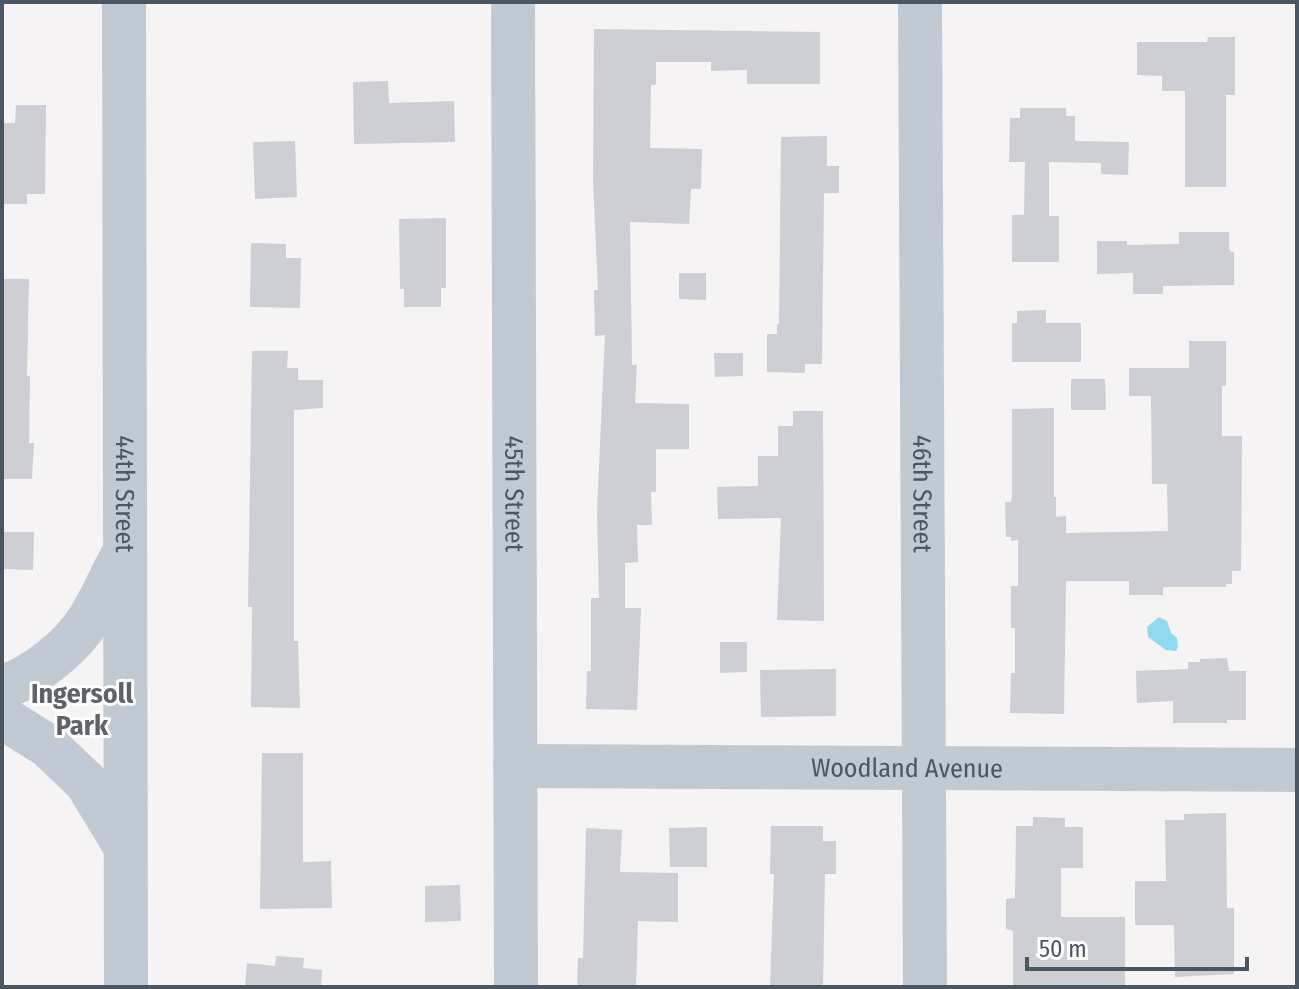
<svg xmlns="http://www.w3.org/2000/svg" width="1299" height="989" viewBox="0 0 1299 989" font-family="'Fira Sans Condensed',sans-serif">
<rect width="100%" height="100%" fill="#f5f3f3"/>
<path fill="#90daee" d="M 1159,617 L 1167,621 L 1171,633 L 1177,638 L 1178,647 L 1176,651 L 1166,650 L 1148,637 L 1147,627 Z"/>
<g fill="#cdcfd5">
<path d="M 594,29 L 820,32 L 820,84 L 747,84 L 747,70 L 711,71 L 711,62 L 656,62 L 656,85 L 651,85 L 650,148 L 702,149 L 701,189 L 691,189 L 689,224 L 630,222 L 632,365 L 637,365 L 635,403 L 689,404 L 689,449 L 656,449 L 656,492 L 651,492 L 652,525 L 637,525 L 638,562 L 625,563 L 625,608 L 641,608 L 637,710 L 586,709 L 587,671 L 591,671 L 591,598 L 599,598 L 597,511 L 605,335 L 595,336 L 594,290 L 598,290 L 593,181 Z"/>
<path d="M 1208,37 L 1235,37 L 1235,95 L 1226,95 L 1226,187 L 1185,187 L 1185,91 L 1162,91 L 1162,76 L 1137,75 L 1137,42 L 1207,42 Z"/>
<path d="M 388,81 L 389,103 L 454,101 L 455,142 L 354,144 L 353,82 Z"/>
<path d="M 16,105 L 46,105 L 45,194 L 27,194 L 27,204 L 2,204 L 2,123 L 15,123 Z"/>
<path d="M 1020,108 L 1066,108 L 1066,116 L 1075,116 L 1075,141 L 1129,142 L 1128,175 L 1101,174 L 1101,163 L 1049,162 L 1049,216 L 1059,216 L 1059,262 L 1012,262 L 1012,215 L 1024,215 L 1025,162 L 1009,162 L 1010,118 L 1020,118 Z"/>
<path d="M 827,136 L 827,166 L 839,166 L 839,193 L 824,193 L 822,364 L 805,364 L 805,373 L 767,372 L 767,334 L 777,334 L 777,324 L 779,324 L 781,137 Z"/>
<path d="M 295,141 L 297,197 L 255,199 L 253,142 Z"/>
<path d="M 446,218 L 446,288 L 441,288 L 441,307 L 404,307 L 404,289 L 400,289 L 399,219 Z"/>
<path d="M 1179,232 L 1229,232 L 1229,248 L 1231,252 L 1234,252 L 1234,285 L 1163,286 L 1163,294 L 1133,294 L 1133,273 L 1097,274 L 1097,241 L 1127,241 L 1127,245 L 1179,244 Z"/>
<path d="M 251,243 L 286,244 L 286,258 L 301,258 L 300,308 L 250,307 Z"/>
<path d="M 679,273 L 706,273 L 706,300 L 679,299 Z"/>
<path d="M 2,279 L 29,279 L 27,376 L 30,376 L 29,443 L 34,443 L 32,479 L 2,479 Z"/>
<path d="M 1046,310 L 1046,323 L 1081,323 L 1081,362 L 1012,362 L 1012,323 L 1017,323 L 1017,311 Z"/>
<path d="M 1189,341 L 1226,341 L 1226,386 L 1222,386 L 1222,436 L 1242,436 L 1241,571 L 1232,571 L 1232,584 L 1226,584 L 1226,587 L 1163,587 L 1163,595 L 1129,595 L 1129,581 L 1066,581 L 1064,714 L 1010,713 L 1011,673 L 1015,673 L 1015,628 L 1011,628 L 1011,586 L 1018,586 L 1018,540 L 1011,541 L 1011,537 L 1006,537 L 1005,502 L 1011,502 L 1012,497 L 1012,409 L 1054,408 L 1054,497 L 1056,497 L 1056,517 L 1066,516 L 1066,533 L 1168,531 L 1167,484 L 1152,484 L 1151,396 L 1129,396 L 1129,368 L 1189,368 Z"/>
<path d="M 252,351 L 288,351 L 287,368 L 298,368 L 298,380 L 323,380 L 323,408 L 294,410 L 294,641 L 298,641 L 300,708 L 251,707 L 252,607 L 248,607 Z"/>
<path d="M 714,353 L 743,353 L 743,376 L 715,377 Z"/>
<path d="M 1071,379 L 1105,379 L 1106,410 L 1071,410 Z"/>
<path d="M 793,411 L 823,411 L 824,621 L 777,620 L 781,518 L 718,519 L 717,487 L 758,486 L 758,456 L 778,456 L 778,426 L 793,426 Z"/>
<path d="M 2,532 L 34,532 L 33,570 L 2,569 Z"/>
<path d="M 720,642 L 747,642 L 747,672 L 720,673 Z"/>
<path d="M 1227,658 L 1229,671 L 1246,671 L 1246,720 L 1227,720 L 1227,723 L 1173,723 L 1173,701 L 1137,703 L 1136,671 L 1188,669 L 1188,662 L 1200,662 L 1200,659 Z"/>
<path d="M 836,669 L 836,716 L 761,717 L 760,670 Z"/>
<path d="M 262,753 L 303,753 L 303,862 L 331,861 L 332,908 L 260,909 Z"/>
<path d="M 1226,813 L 1227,908 L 1234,908 L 1234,974 L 1175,977 L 1174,925 L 1135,925 L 1135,881 L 1166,881 L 1165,820 L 1184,820 L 1184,814 Z"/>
<path d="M 1033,817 L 1065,818 L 1065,827 L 1083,827 L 1083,868 L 1061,868 L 1061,917 L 1125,917 L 1125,987 L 1013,987 L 1013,931 L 1006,929 L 1006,899 L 1015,898 L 1016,826 L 1033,826 Z"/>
<path d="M 771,826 L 823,826 L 823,841 L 836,841 L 836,874 L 825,874 L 823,987 L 770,987 L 774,874 L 770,874 Z"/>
<path d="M 707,827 L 707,867 L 670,867 L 669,828 Z"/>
<path d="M 586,828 L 622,830 L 620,872 L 678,873 L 678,922 L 638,921 L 636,987 L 577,987 L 578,958 L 583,958 Z"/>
<path d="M 460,885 L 461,921 L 425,922 L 425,886 Z"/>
<path d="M 276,956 L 304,958 L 303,968 L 322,970 L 321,987 L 245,987 L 247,963 L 275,966 Z"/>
</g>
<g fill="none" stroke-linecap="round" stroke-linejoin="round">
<g stroke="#c1cad2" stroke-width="44">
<path id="s1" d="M 124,2 L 126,987"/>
<path id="s2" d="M 513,2 L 516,987"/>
<path id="s3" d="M 920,2 L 925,987"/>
<path d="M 2,687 C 32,679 73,646 89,619 C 101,600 110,578 121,558"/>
<path d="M 2,717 L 48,746 L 86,782 L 125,846"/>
<path id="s4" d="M 515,766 L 1297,770"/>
</g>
</g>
<g text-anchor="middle" stroke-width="6" stroke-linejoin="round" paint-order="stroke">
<g font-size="26" fill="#4a5661" stroke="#fff">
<text dy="9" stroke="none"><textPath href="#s1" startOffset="492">44th Street</textPath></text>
<text dy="9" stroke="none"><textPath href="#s2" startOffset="492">45th Street</textPath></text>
<text dy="9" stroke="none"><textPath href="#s3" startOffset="492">46th Street</textPath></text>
<text dy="9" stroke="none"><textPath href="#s4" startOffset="392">Woodland Avenue</textPath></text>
</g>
<g font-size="28" font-weight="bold" fill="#5f6368" stroke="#fff">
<text x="82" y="703">Ingersoll<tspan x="82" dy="32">Park</tspan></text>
</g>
</g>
<rect width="1299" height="989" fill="none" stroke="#4a5661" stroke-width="8"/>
<path d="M1027 957v12h220v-12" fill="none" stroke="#4a5661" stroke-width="4"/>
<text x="1039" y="957" font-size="24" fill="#4a5661" stroke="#ffffff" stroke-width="6" paint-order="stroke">50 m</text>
</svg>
